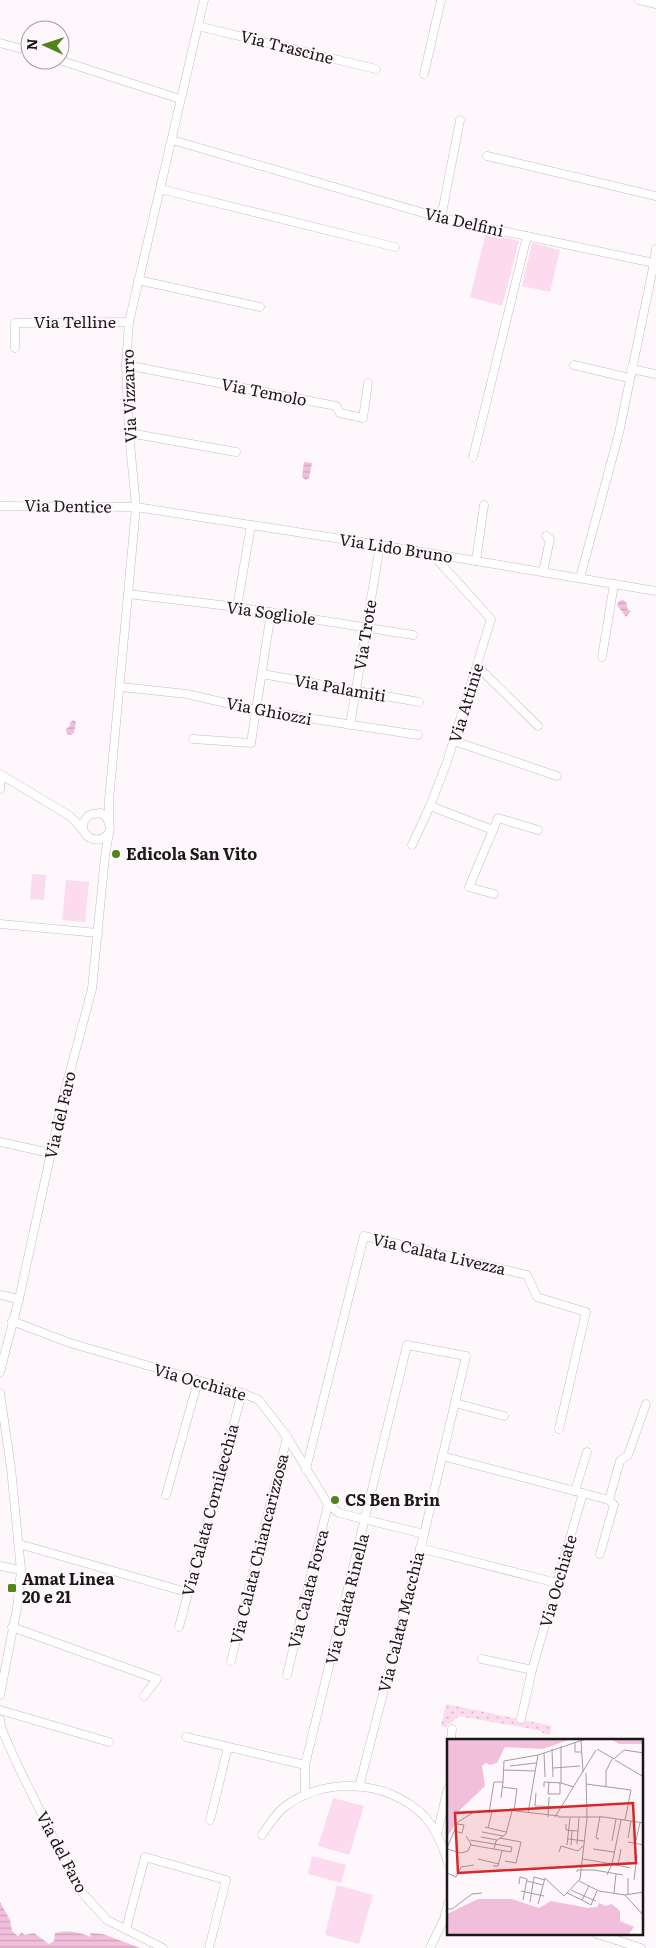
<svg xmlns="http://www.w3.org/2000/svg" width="656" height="1948" viewBox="0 0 656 1948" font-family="Literata,serif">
<defs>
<pattern id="garden-dots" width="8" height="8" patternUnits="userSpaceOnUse" patternTransform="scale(1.25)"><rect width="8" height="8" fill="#fbdbed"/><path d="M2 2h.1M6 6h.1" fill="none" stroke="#d7bbcb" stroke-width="1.8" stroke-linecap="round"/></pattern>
<pattern id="water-rules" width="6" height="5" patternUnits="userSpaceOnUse" patternTransform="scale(1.25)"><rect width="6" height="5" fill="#f1bfdc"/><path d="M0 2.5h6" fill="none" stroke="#cea3bc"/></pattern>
</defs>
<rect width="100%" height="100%" fill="#fef7fb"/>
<path fill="url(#garden-dots)" d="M 446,1704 L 552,1726 L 550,1735 L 542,1733 L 542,1731 L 459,1716 L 446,1727 L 441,1726 Z"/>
<g fill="#fbdbed">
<path d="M 486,233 L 519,241 L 502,306 L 470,297 Z"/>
<path d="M 532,243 L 560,250 L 550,292 L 522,286 Z"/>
<path d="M 32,874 L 46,875 L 44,900 L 30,899 Z"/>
<path d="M 66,880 L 89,882 L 85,922 L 62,920 Z"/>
<path d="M 333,1798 L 364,1806 L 349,1855 L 318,1846 Z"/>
<path d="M 312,1856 L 346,1865 L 341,1883 L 308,1874 Z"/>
<path d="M 337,1885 L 373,1895 L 359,1944 L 325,1935 Z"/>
</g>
<g fill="url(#water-rules)">
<path d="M 304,462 L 312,463 L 309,478 L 306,480 L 302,477 Z"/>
<path d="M 623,600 L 626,602 L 628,610 L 631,611 L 626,617 L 617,605 L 619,601 Z"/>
<path d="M 73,720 L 76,722 L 74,733 L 70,735 L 67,734 L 66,729 L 70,726 L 70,723 Z"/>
<path d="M 0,1902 L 10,1920 L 12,1931 L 18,1936 L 22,1932 L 24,1935 L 34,1933 L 49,1944 L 54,1941 L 55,1933 C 67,1930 80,1932 91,1937 L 90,1933 L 103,1934 L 140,1948 L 0,1948 Z"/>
</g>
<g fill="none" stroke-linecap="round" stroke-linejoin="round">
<g stroke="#c5bcc1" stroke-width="9">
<g id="minor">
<path d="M 639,0 L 656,4"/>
<path d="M 198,26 L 376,69"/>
<path d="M 0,43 L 30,51"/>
<path d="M 59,60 L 180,99"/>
<path d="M 424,74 L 441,0"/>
<path d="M 172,140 L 441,218 L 654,263 L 619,433 L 580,578"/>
<path d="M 487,156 L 656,196"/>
<path d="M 160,189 L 395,247"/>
<path d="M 441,218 L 460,120"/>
<path d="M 656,249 L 654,263 L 656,263"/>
<path d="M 138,280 L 260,307"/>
<path d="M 15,348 L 15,323 L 129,322"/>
<path d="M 126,365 L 336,406 L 340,413 L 363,418 L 368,383"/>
<path d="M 574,365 L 629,378"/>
<path d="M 631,369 L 656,374"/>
<path d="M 129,433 L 236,452"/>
<path d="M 473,457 L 527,236"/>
<path d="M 0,506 L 136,507 L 380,545 L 656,591"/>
<path d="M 432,554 L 491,619 L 447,762 L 430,806 L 493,830"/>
<path d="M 476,561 L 484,505"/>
<path d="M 543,572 L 550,539 L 546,536"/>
<path d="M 128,594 L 237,607 L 413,635"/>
<path d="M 237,607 L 251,525"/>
<path d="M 602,657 L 614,584"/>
<path d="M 477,666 L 538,726"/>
<path d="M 262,674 L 419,702"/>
<path d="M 121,687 L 187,694 L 256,710 L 418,735"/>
<path d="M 350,725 L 380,545"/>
<path d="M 193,739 L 251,743 L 271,612"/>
<path d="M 454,741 L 557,776"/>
<path d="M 0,774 L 70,816 L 83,830"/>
<path d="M 0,789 L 1,775"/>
<path d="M 109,822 L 109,800 L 136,507 L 129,433 L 126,365 L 129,322 L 204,0"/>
<path d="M 412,845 L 430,806"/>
<path d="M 494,894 L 469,887 L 498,818 L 538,830"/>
<path d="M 0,924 L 98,933"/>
<path d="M 0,1142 L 50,1153"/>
<path d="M 0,1295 L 19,1299"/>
<path d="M 12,1321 L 70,1343 L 242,1393 L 259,1400 L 287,1437 L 328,1504 L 339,1513 L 424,1534"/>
<path d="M 0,1372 L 19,1299 L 63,1098 L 92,989 L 105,856 L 110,827 L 107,818 L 101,813 L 92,814 L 88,816 L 83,823 L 83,830 L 87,836 C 94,841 101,841 107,835"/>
<path d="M 0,1393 L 11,1468 L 21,1570 L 17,1608 L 0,1695"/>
<path d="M 455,1403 L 504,1416"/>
<path d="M 442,1456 L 609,1500 L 614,1505 L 600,1554"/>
<path d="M 306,1469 L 364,1236 L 527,1275 L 537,1297 L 586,1312 L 559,1429"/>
<path d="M 575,1491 L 587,1452"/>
<path d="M 166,1495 L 198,1381"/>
<path d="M 609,1500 L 620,1461 L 628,1455 L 646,1404"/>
<path d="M 19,1544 L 183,1591"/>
<path d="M 420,1548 L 557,1583"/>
<path d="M 0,1566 L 21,1570"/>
<path d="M 12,1627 L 157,1679 L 144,1696"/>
<path d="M 179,1627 L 242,1393"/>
<path d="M 482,1659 L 532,1670"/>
<path d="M 231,1661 L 287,1437"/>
<path d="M 287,1675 L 328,1504"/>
<path d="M 0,1710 L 109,1742"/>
<path d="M 521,1719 L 532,1670 L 583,1493"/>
<path d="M 0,1720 L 2,1730 L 17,1764 L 78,1888 L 107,1920 L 163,1948"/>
<path d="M 186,1737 L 305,1765"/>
<path d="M 451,1740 L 452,1729"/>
<path d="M 305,1794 L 305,1765 L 407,1345 L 466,1356 L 424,1534 L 359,1787"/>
<path d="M 210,1820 L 228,1747"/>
<path d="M 437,1834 L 448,1788"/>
<path d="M 262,1835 C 268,1826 275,1815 283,1808 C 323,1776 387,1779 424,1816 C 436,1829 443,1846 448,1863"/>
<path d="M 126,1929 L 145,1857 L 226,1880 L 209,1948"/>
<path d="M 597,1934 L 616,1940"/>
<path d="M 613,1934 L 616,1940 L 641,1948"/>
<path d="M 430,1948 L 444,1919 L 448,1903"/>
</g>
</g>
<use href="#minor" stroke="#fff" stroke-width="8"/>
</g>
<g fill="#51851b" stroke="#fef7fb" stroke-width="2">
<circle cx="116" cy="854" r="5"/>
<circle cx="335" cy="1500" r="5"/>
<rect x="7" y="1583" width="10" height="10" rx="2.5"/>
</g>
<g text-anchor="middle" stroke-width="4" stroke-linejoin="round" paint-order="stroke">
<g font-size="16" fill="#1a1719" stroke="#fef7fb">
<text transform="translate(287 47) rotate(14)" y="6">Via Trascine</text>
<text transform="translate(464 222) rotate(13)" y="6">Via Delfini</text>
<text x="75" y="328">Via Telline</text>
<text transform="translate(264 392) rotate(11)" y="6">Via Temolo</text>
<text transform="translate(129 396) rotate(-92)" y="6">Via Vizzarro</text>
<text transform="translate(68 506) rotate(1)" y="6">Via Dentice</text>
<text transform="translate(396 548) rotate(9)" y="6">Via Lido Bruno</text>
<text transform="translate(271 613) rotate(8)" y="6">Via Sogliole</text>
<text transform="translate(365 635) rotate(-81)" y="6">Via Trote</text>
<text transform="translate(340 688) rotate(10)" y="6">Via Palamiti</text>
<text transform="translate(466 703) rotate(-73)" y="6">Via Attinie</text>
<text transform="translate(269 711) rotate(11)" y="6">Via Ghiozzi</text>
<text transform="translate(60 1115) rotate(-77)" y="6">Via del Faro</text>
<text transform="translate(439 1254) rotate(13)" y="6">Via Calata Livezza</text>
<text transform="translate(200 1382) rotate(16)" y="6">Via Occhiate</text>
<text transform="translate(210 1510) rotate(-75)" y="6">Via Calata Cornilecchia</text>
<text transform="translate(259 1549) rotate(-76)" y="6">Via Calata Chiancarizzosa</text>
<text transform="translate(558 1581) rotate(-74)" y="6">Via Occhiate</text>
<text transform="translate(308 1589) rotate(-76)" y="6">Via Calata Forca</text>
<text transform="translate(347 1599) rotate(-76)" y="6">Via Calata Rinella</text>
<text transform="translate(401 1622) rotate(-76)" y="6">Via Calata Macchia</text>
<text transform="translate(62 1852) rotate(62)" y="6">Via del Faro</text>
</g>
<g font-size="16" font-weight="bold" fill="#1a1719" stroke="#fef7fb" text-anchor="start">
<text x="126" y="860">Edicola San Vito</text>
<text x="345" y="1506">CS Ben Brin</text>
<text x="22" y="1585">Amat Linea<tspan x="22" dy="18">20 e 21</tspan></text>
</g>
</g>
<g transform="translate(447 1739)">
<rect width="196" height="196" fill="#fef7fb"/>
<path d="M 0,0 L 124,0 L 96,10 L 58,8 L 50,24 L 43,26 L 39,24 L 35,27 L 38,47 L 9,75 L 8,86 L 0,98 ZM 164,0 L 196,0 L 196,5 L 172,5 ZM 31,160 L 65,160 L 92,169 L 104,162 L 141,169 L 150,168 L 152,164 L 159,167 L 165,165 L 173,172 L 173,182 L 187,188 L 181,196 L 0,196 L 0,175 Z" fill="#f1bfdc"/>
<path fill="none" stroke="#a39da1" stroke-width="1" d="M 134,2 L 136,33M 128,3 L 128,13 L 134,13M 114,7 L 114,44 L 127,48M 105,10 L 106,38M 150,10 L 167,20 L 177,11 L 197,14M 97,14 L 98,38M 168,21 L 197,38M 63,27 L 89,24M 106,29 L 133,27M 57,31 L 88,32M 102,43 L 101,55 L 113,55 L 113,44M 139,45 L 184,51 L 178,81M 56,48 L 70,50 L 67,72M 97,48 L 97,43 L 114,44M 159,48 L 159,32 L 165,20M 89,54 L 88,67 L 115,68M 54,59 L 56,43M 42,74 L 47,43 L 56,43 L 57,22 L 91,16 L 139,0M 81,74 L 91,16M 101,78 L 102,58M 108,78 L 149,11M 111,78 L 157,78 L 197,84M 119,85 L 119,91 L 131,92M 38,88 L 59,93M 41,89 L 45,73M 7,92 L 15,94 L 17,86 L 10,85M 35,93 L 56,97M 34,98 L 50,101M 53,99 L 74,103 L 69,124 L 58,122M 181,99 L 184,82M 121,100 L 138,102M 152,100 L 149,99 L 153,77M 23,101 L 65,108 L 64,113 L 24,106M 189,101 L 193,84M 165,102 L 169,80M 181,103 L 197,106M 130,105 L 132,79M 120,106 L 123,79M 124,106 L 125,91M 0,109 L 11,83 L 27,73 L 60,71 L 112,77M 0,110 L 14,114 L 21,112 L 24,105 L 19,97M 47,110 L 49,102 L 59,95 L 65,72M 146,110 L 167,113M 112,113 L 114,107 L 131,112 L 136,107M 31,120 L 52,125M 136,120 L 165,125 L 174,81M 171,126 L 174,110M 46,127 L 51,127 L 55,112M 130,133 L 130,131 L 147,131 L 176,136M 0,134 L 9,138 L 14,128 L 27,126M 160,136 L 165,125 L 183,129M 181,139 L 181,155M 187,141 L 190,116M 80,142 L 96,146M 132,142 L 152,152 L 178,156 L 197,153M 72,145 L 73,138 L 80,140 L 76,161M 142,147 L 137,157 L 149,162M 74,152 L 97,157M 120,154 L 135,161 L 137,157 L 124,151M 167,154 L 169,135M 178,156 L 197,177M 135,161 L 144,166 L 150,152M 83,163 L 87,138 L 98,141M 91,165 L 98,139 L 117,157 L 133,140 L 140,79 L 139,34M 0,170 L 5,170 L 25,155 L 35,154"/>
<path fill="#d62828" fill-opacity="0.15" stroke="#d62828" stroke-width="2.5" d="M 186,64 L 189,124 L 11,134 L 8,74 Z"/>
<rect width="196" height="196" fill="none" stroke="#1a1719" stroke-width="2.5"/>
</g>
<g transform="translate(45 45) rotate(273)"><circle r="24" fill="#fef7fb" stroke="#a39da1"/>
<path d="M0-4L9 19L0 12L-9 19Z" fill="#51851b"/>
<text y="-8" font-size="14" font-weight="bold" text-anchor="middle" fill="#1a1719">N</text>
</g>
</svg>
